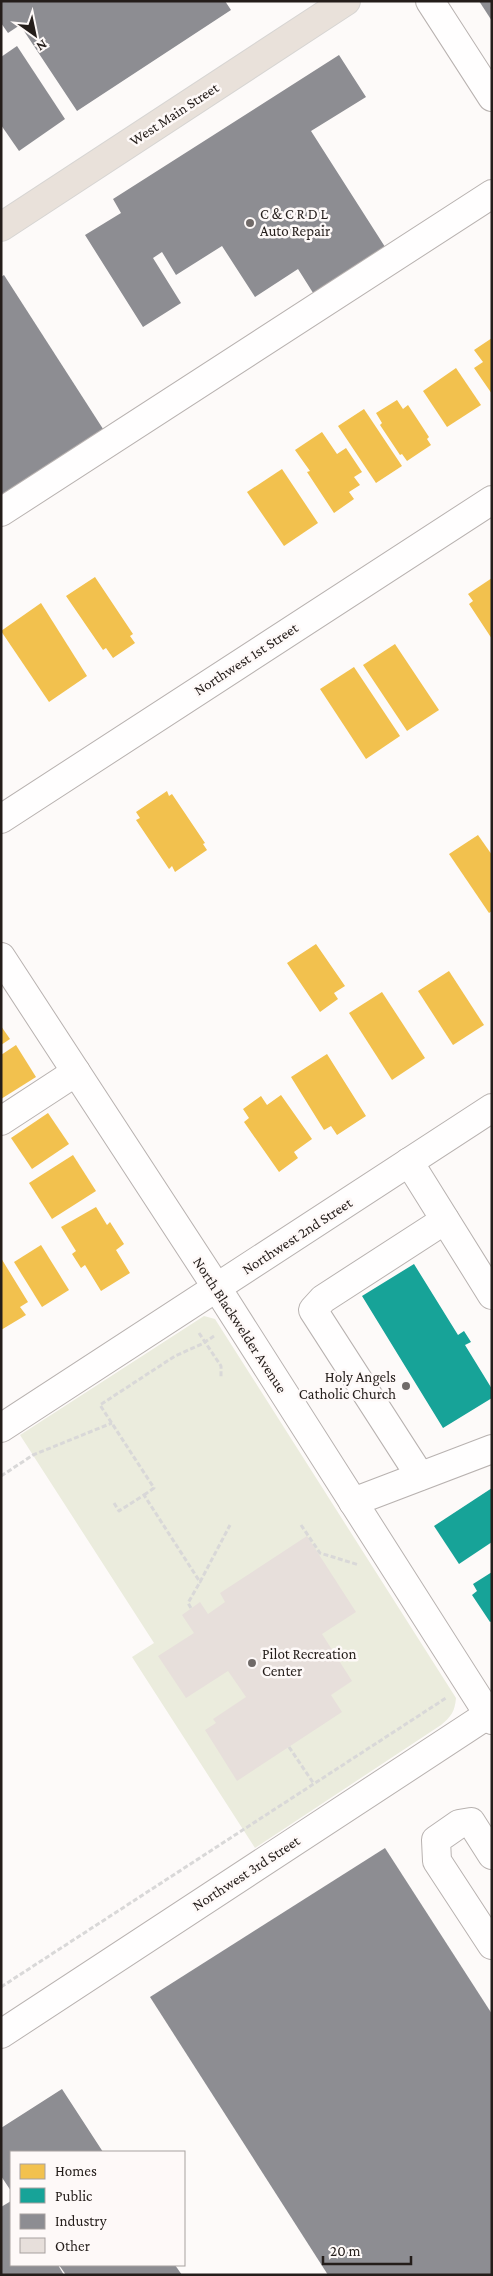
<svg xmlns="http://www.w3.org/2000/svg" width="493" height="2276" viewBox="0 0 493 2276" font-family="'Crimson Pro',serif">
<rect width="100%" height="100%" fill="#fdfaf9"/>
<path fill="#ebecdd" d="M 204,1316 L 215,1319 L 456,1698 C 455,1711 451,1717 441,1725 L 255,1848 L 132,1657 L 154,1643 L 20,1435 Z"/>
<g fill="#f2c14e">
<path d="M 492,338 L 492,394 L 474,368 L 483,362 L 474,350 Z"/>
<path d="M 456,368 L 481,405 L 447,427 L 423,391 Z"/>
<path d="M 397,400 L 403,409 L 408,405 L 429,437 L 427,439 L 431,445 L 407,461 L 402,454 L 400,455 L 380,425 L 382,423 L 376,413 Z"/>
<path d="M 364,409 L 402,466 L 376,483 L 338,426 Z"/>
<path d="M 322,432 L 337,454 L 346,448 L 362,472 L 354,477 L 360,485 L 349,492 L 354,499 L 334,513 L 307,472 L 310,471 L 295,450 Z"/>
<path d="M 282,469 L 318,523 L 284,546 L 247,492 Z"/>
<path d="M 95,577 L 133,634 L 130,636 L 135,643 L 113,658 L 106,648 L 103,650 L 66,596 Z"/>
<path d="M 492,578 L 492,639 L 469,604 L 473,601 L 468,594 Z"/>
<path d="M 41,603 L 87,676 L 49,702 L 1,631 Z"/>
<path d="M 395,644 L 439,710 L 407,731 L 363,665 Z"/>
<path d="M 354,667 L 400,736 L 366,759 L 320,689 Z"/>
<path d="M 167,791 L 169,796 L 172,794 L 205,843 L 203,844 L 207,850 L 175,872 L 172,866 L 169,869 L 136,820 L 140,818 L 136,812 Z"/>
<path d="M 478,835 L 492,855 L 492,911 L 489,913 L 449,854 Z"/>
<path d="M 316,944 L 345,986 L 334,993 L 338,999 L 320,1012 L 287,963 Z"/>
<path d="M 449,971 L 484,1025 L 453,1045 L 418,991 Z"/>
<path d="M 382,992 L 425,1058 L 392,1080 L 349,1013 Z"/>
<path d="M 1,1026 L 10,1039 L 1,1045 Z"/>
<path d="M 16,1045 L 36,1077 L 1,1099 L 1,1055 Z"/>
<path d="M 327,1054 L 366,1116 L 337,1135 L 331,1126 L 324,1130 L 291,1077 Z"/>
<path d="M 281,1095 L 312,1139 L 294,1152 L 298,1158 L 279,1172 L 244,1122 L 249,1118 L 243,1109 L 261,1096 L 267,1105 Z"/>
<path d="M 48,1113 L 69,1144 L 32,1169 L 11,1138 Z"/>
<path d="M 73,1155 L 96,1191 L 52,1219 L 29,1183 Z"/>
<path d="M 96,1207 L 107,1225 L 110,1222 L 124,1244 L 116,1250 L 130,1273 L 101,1291 L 85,1265 L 81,1268 L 72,1254 L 76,1251 L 61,1227 Z"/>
<path d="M 41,1245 L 69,1290 L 42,1307 L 14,1262 Z"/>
<path d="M 1,1258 L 28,1302 L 20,1307 L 26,1315 L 1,1330 Z"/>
</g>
<g fill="#17a398">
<path d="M 414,1264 L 458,1335 L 464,1331 L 471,1342 L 465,1345 L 492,1389 L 492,1398 L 443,1428 L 362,1296 Z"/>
<path d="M 492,1488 L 492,1542 L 459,1564 L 434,1526 Z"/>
<path d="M 492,1572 L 492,1621 L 490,1622 L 472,1595 L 477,1591 L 473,1584 Z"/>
</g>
<g fill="#8d8d92">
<path d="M 1,1 L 225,1 L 231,10 L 77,111 L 20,25 L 8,33 L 1,23 Z"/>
<path d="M 479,1 L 492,1 L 492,21 Z"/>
<path d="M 17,46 L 65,119 L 19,151 L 1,125 L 1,57 Z"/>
<path d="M 339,55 L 366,97 L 311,131 L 387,250 L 315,296 L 298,269 L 255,297 L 222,246 L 176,275 L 162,252 L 153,258 L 181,303 L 143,327 L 85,235 L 121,213 L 113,199 Z"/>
<path d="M 4,275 L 105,432 L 1,498 L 1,277 Z"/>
<path d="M 385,1848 L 492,2014 L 492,2275 L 328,2275 L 150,1997 Z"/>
<path d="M 62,2089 L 103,2152 L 11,2152 L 11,2191 L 1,2176 L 1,2128 Z"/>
<path d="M 11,2201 L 11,2265 L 58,2265 L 64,2275 L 1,2275 L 1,2207 Z"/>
<path d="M 59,2265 L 175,2265 L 182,2275 L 66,2275 Z"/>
</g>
<path fill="#e7dfdb" d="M 307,1536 L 356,1612 L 322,1634 L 352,1681 L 331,1695 L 342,1712 L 237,1781 L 205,1730 L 216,1723 L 213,1719 L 246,1697 L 228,1671 L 186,1698 L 158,1656 L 194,1633 L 182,1615 L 200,1602 L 208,1614 L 225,1602 L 220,1593 Z"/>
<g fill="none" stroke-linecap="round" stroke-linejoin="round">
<g stroke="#b8b2b0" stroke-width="30">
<g id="minor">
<path d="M 430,1 L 492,97"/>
<path d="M 1,512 L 492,194"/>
<path d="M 1,819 L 492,500"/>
<path d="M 1,957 L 217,1288 L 492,1720"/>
<path d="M 1,1121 L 76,1072"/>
<path d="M 409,1162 L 492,1295"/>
<path d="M 1,1428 L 492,1108"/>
<path d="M 420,1476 L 313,1310 L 323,1299 L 445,1220"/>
<path d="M 353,1502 L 492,1449"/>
<path d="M 492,1855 L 471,1822 L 459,1824 L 436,1840 L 437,1861 L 492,1945"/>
<path d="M 1,2034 L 492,1712"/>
</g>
</g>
<g stroke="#d7d5d3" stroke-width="30">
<path id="major" d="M 1,227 L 346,1"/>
</g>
<g stroke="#d9d8d8" stroke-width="3" stroke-dasharray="5 2.5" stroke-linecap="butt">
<path d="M 199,1333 L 221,1366 L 221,1378"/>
<path d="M 1,1476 L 33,1455 L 112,1423"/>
<path d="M 144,1495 L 154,1488 L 100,1405 L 175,1356 L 202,1344 L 214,1336"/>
<path d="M 114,1503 L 119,1511 L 144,1495 L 200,1582 L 230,1525"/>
<path d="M 301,1525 L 320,1553 L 359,1565"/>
<path d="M 191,1608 L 188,1603 L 200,1582"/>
<path d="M 289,1747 L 314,1784"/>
<path d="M 1,1987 L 446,1698"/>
</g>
<use href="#minor" stroke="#fffefe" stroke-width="28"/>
<use href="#major" stroke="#e9e1da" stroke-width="28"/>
</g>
<g fill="#706a68" stroke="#fef9f8" stroke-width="2">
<circle cx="250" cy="223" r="5"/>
<circle cx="406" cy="1386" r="5"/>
<circle cx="252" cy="1663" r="5"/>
</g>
<g text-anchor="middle" stroke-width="5" stroke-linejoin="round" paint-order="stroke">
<g font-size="15" fill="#241d1a" stroke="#fef9f8">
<text transform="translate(174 114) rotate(-33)" y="5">West Main Street</text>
<text transform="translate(246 659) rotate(-33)" y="5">Northwest 1st Street</text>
<text transform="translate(297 1236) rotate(-33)" y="5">Northwest 2nd Street</text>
<text transform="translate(240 1325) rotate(57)" y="5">North Blackwelder Avenue</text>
<text transform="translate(246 1873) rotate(-33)" y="5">Northwest 3rd Street</text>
</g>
<g font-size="15" fill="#241d1a" stroke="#fef9f8" text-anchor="start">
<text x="260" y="219">C &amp; C R D L<tspan x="260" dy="17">Auto Repair</tspan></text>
<text x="396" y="1382" text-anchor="end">Holy Angels<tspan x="396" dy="17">Catholic Church</tspan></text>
<text x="262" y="1659">Pilot Recreation<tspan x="262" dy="17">Center</tspan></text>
</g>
</g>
<rect width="493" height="2276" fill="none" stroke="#241d1a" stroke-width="5"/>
<rect x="10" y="2151" width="175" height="115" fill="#fef9f8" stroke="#a7a19f"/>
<rect x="20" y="2164" width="25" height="15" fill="#f2c14e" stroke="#a7a19f"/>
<text x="55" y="2176" font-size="15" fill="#241d1a">Homes</text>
<rect x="20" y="2188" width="25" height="15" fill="#17a398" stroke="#a7a19f"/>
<text x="55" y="2201" font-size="15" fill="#241d1a">Public</text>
<rect x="20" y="2214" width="25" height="15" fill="#8d8d92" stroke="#a7a19f"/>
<text x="55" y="2226" font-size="15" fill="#241d1a">Industry</text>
<rect x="20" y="2238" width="25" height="15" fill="#e7dfdb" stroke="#a7a19f"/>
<text x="55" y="2251" font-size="15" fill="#241d1a">Other</text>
<g transform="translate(35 35) rotate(147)" stroke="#fef9f8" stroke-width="4" paint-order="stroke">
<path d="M0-4L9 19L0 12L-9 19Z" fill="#241d1a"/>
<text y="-8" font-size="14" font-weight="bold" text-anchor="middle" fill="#241d1a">N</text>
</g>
<path d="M323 2256v8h88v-8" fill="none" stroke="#241d1a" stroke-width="2.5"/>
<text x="330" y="2256" font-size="15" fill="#241d1a" stroke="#fef9f8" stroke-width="4" paint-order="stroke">20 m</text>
</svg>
